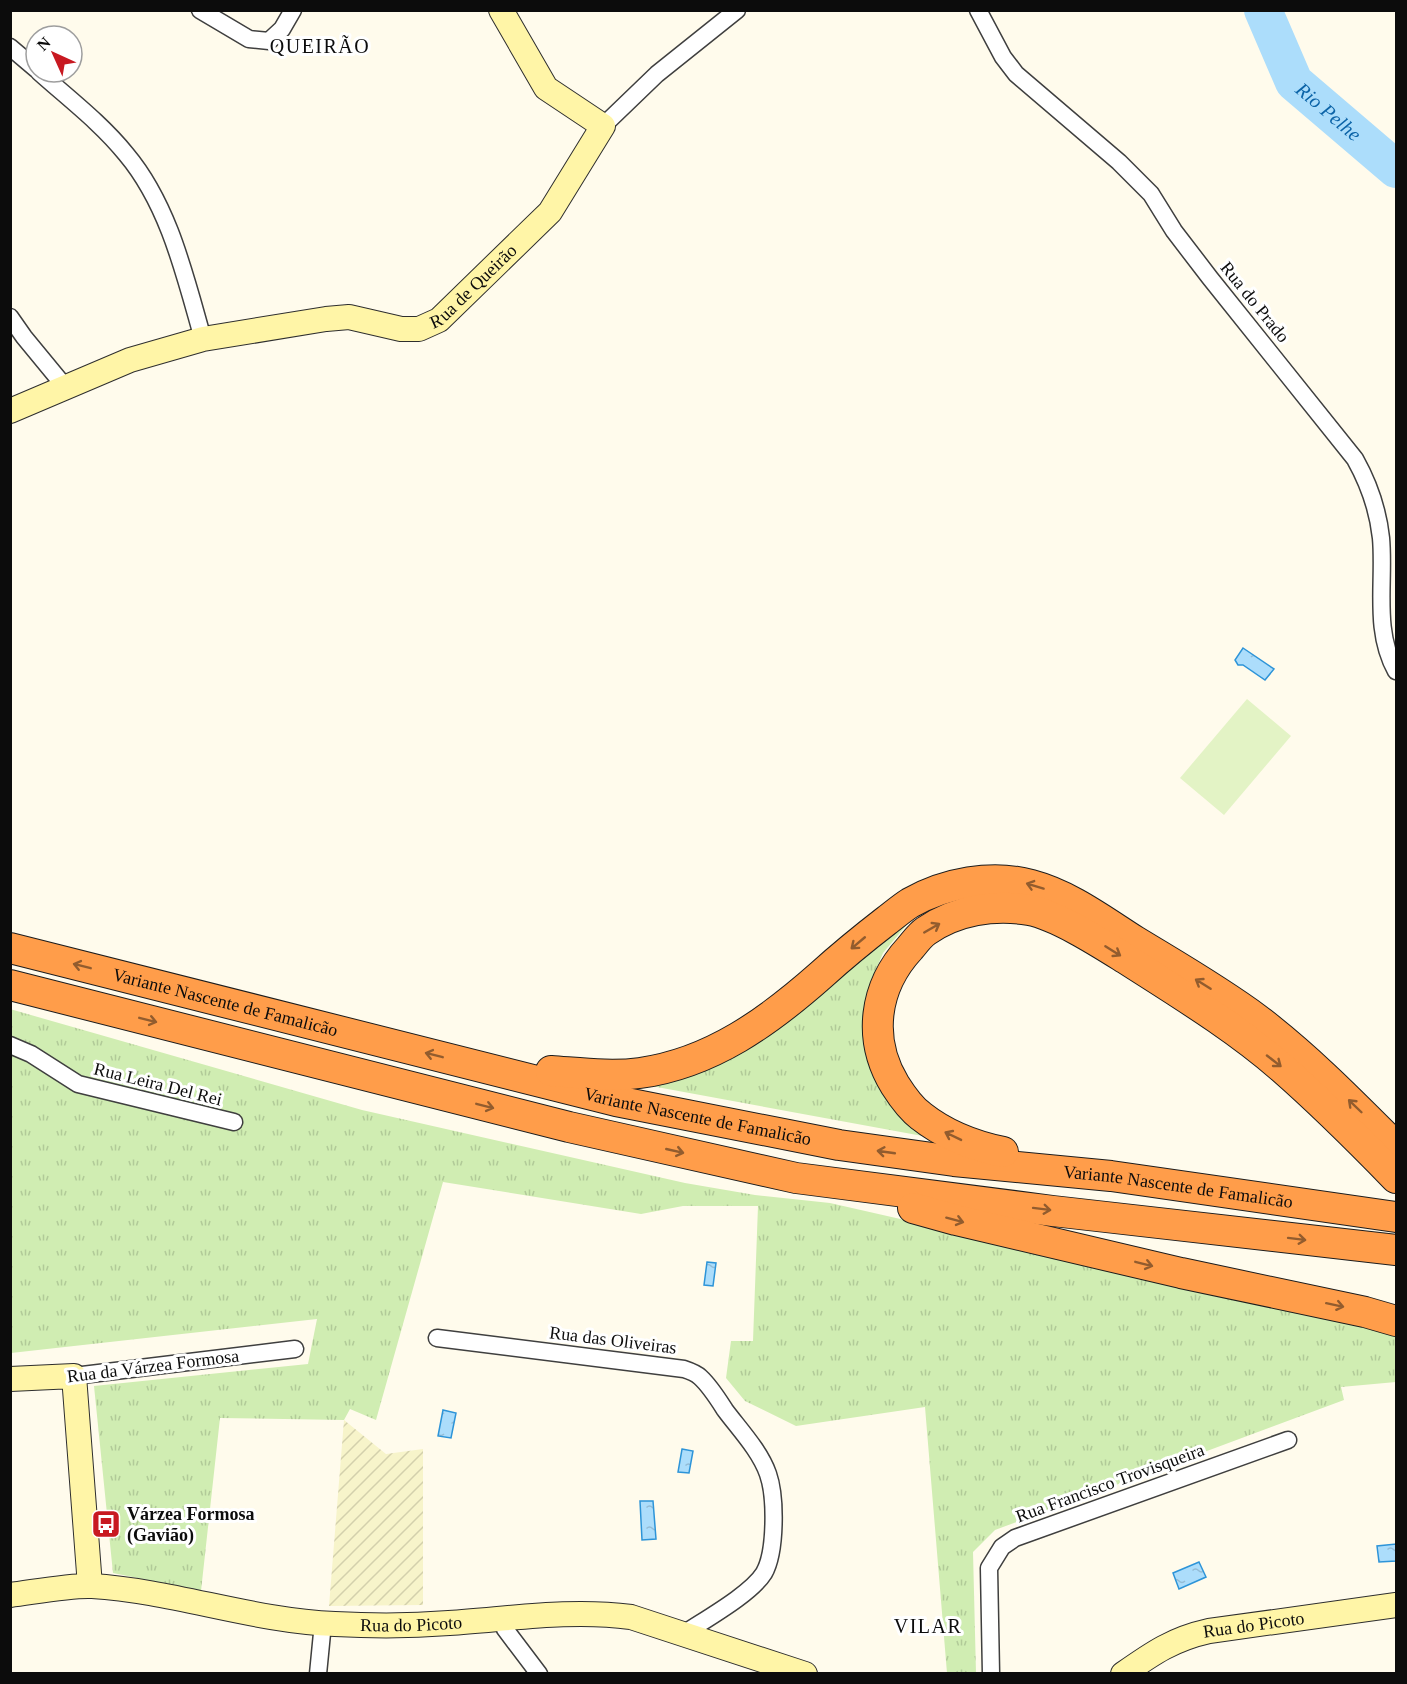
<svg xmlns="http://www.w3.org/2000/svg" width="1407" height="1684" viewBox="0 0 1407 1684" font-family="'Times New Roman',serif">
<defs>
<pattern id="farmland-furrows" width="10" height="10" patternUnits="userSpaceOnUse" patternTransform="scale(1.5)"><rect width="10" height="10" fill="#f7f4ca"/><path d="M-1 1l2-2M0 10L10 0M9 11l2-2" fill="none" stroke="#d3d0ac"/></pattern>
<pattern id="grass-tufts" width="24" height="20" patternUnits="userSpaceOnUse" patternTransform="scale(1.5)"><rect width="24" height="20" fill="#d0edb2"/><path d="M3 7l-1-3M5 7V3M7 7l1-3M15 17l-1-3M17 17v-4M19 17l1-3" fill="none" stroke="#b1ca98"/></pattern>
<pattern id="water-ripples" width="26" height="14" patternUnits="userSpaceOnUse" patternTransform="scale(1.5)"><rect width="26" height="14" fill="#acddfb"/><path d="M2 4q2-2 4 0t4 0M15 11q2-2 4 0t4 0" fill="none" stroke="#93bcd6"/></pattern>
</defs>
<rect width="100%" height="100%" fill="#fffbec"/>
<path fill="url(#farmland-furrows)" d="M 344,1420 L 386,1454 L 423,1449 L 423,1605 L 329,1606 Z"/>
<g fill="url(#grass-tufts)">
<path d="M 915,915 L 883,953 L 869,986 L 864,1020 L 928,1137 L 635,1083 Z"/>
<path d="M 10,1009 L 362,1110 L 685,1183 L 755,1195 L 830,1203 L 1396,1332 L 1396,1382 L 1341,1387 L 1344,1400 L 995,1530 L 973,1552 L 976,1673 L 947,1673 L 925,1407 L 796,1426 L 745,1401 L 726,1378 L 731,1341 L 753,1341 L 758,1206 L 683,1206 L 641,1214 L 443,1182 L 376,1420 L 350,1409 L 344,1420 L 220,1418 L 201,1591 L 113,1573 L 94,1386 L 308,1364 L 317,1319 L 11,1353 Z"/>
</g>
<path fill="#e3f3c5" d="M 1247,699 L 1291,736 L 1224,815 L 1180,778 Z"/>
<g fill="url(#water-ripples)" stroke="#2d94d8" stroke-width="1.5">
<path d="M 1243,648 L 1274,669 L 1265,680 L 1243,665 L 1238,665 L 1235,660 Z"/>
<path d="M 707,1262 L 716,1263 L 713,1286 L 704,1285 Z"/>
<path d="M 443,1410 L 456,1413 L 451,1438 L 438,1436 Z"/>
<path d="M 682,1449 L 693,1451 L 689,1473 L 678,1472 Z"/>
<path d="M 640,1501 L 653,1501 L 656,1539 L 642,1540 Z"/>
<path d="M 1396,1544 L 1396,1561 L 1379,1562 L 1377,1546 Z"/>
<path d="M 1199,1562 L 1206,1577 L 1179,1589 L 1173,1573 Z"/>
</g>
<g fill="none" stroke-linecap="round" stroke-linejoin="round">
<path stroke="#acddfb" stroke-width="38" id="s1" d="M 1263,10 L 1294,82 L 1396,169"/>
<g stroke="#3f3f3f" stroke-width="19">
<g id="street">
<path d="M 200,10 L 249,39 L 269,41 L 282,29 L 293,10"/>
<path d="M 978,10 L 1003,57 L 1016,74 L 1119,162 L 1151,194 L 1174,231 L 1210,278 L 1355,459 C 1369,484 1378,510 1381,538 C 1385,582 1373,630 1396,671"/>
<path d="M 10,47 L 36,69"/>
<path d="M 39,72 C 68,98 101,123 126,154 C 169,205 185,276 203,339"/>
<path d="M 603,126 L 657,74 L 737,10"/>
<path d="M 10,317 L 24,337 L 66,388"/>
<path d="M 10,1045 L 31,1054 L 78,1084 L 234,1122"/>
<path d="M 437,1338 L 684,1369 C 690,1371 696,1373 700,1377 C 710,1386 718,1399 725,1410 C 740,1430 760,1451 768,1474 C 776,1497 776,1552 764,1573 C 751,1594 706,1619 685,1633"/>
<path d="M 74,1376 L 295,1349"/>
<path d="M 504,1619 L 505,1629 L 539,1674"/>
<path d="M 318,1674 L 323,1623"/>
<path d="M 991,1674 L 989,1568 L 1002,1547 L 1015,1538 L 1288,1440"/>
</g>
</g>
<g stroke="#2e2e2e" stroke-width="26">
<g id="secondary">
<path id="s2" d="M 10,411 L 130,360 L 203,339 L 326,319 L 349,317 L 401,329 L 419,329 L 439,320 L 550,212 L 603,126 L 546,88 L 501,10"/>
<path d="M 10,1379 L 74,1376 L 90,1586"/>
<path id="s3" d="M 10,1595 C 34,1592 70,1585 92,1586 C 174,1591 253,1621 335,1624 C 373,1626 411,1626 449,1623 C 510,1619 570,1609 631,1617 L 805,1674"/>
<path id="s4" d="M 1123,1674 C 1153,1653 1173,1639 1209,1631 L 1396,1605"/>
</g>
</g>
<g stroke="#1d1d1d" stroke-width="32">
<g id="highway">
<path id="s5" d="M 10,948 L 616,1101 L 839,1145 L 954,1161 L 1111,1176 L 1396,1217"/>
<path d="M 10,985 L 569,1127 L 796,1178 L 1053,1211 L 1396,1250"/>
<path d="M 551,1071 C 580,1073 611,1077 640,1073 C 712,1063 769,1021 821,975 C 842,956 864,938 886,921 C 894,915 902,908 910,903 C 945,883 992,874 1031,885 C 1069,895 1102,920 1135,941 C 1176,966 1218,990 1257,1019 C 1307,1057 1352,1103 1396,1147"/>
<path d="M 1003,1152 C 974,1146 945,1135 921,1116 C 910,1108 902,1096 895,1085 C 867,1039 874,987 910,948 C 915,942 920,935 926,931 C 956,910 994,904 1029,910 C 1057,915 1102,944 1126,959 C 1179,993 1235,1027 1282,1068 C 1322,1103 1359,1140 1396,1178"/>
<path d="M 913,1208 L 956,1220 L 1181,1273 L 1365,1312 L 1396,1321"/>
</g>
</g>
<use href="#street" stroke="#fff" stroke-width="16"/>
<use href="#secondary" stroke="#fff5a7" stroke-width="24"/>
<use href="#highway" stroke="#ff9d4a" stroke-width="30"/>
</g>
<defs><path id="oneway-shaft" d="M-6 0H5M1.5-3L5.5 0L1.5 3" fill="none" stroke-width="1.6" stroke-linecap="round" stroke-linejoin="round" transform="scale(1.5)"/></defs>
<g stroke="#925c2e">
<use href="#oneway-shaft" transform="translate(1035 886) rotate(-163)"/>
<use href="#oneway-shaft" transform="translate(932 928) rotate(-30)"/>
<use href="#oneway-shaft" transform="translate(858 943) rotate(140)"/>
<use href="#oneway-shaft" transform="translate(1113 951) rotate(32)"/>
<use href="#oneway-shaft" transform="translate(82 966) rotate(-166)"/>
<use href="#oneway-shaft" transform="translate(1203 984) rotate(-148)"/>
<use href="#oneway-shaft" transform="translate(148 1020) rotate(14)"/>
<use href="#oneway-shaft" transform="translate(434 1055) rotate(-166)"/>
<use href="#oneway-shaft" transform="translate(1274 1061) rotate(38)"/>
<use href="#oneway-shaft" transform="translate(485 1106) rotate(14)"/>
<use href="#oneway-shaft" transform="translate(1355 1106) rotate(-136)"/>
<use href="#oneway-shaft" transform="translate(953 1136) rotate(-154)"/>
<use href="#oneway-shaft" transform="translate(675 1151) rotate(13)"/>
<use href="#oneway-shaft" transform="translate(886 1152) rotate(-172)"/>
<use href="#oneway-shaft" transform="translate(1042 1209) rotate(7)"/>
<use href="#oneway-shaft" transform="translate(955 1220) rotate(15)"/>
<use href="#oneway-shaft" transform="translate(1297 1239) rotate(7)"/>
<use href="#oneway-shaft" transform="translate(1144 1264) rotate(14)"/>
<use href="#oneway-shaft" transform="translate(1335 1305) rotate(12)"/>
</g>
<defs>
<g id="bus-square" transform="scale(1.5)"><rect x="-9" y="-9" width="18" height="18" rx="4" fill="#c81921" stroke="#fff"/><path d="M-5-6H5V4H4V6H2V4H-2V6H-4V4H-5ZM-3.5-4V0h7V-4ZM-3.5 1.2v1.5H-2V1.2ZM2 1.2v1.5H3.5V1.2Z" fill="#fff"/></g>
</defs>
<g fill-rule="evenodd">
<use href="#bus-square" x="106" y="1524"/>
</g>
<g text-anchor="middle" stroke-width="6" stroke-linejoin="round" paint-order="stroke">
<g font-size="18" fill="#0c0c0c" stroke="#fff">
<text dy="6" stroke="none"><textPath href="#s2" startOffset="495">Rua de Queirão</textPath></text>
<text transform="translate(1255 302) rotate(51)" y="6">Rua do Prado</text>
<text dy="6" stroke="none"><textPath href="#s5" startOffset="222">Variante Nascente de Famalicão</textPath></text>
<text transform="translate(158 1084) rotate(14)" y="6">Rua Leira Del Rei</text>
<text dy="6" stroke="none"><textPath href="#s5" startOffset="708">Variante Nascente de Famalicão</textPath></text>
<text dy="6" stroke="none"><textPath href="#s5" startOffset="1194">Variante Nascente de Famalicão</textPath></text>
<text transform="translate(613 1340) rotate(7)" y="6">Rua das Oliveiras</text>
<text transform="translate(153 1366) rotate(-7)" y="6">Rua da Várzea Formosa</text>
<text transform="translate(1110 1483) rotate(-20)" y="6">Rua Francisco Trovisqueira</text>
<text dy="6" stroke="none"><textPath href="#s3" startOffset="405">Rua do Picoto</textPath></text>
<text dy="6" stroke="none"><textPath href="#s4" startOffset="142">Rua do Picoto</textPath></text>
</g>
<g font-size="18" font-weight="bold" fill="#0c0c0c" stroke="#fff" text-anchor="start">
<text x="127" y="1520">Várzea Formosa<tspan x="127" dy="21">(Gavião)</tspan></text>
</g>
<g font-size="20" letter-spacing="1.5" fill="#0c0c0c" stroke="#fff">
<text x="320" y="53">QUEIRÃO</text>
<text x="928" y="1633">VILAR</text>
</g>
<g font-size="20" font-style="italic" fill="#0c64a8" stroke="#fff">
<text dy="7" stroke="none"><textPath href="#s1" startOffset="124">Rio Pelhe</textPath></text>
</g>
</g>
<rect width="1407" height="1684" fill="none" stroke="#0c0c0c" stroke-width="24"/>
<g transform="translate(54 54) rotate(315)"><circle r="28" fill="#ffffff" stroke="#9e9e9e" stroke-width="1.5"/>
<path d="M0-4.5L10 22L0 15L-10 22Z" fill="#c81921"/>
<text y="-9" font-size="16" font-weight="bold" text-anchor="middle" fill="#0c0c0c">N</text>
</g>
</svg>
